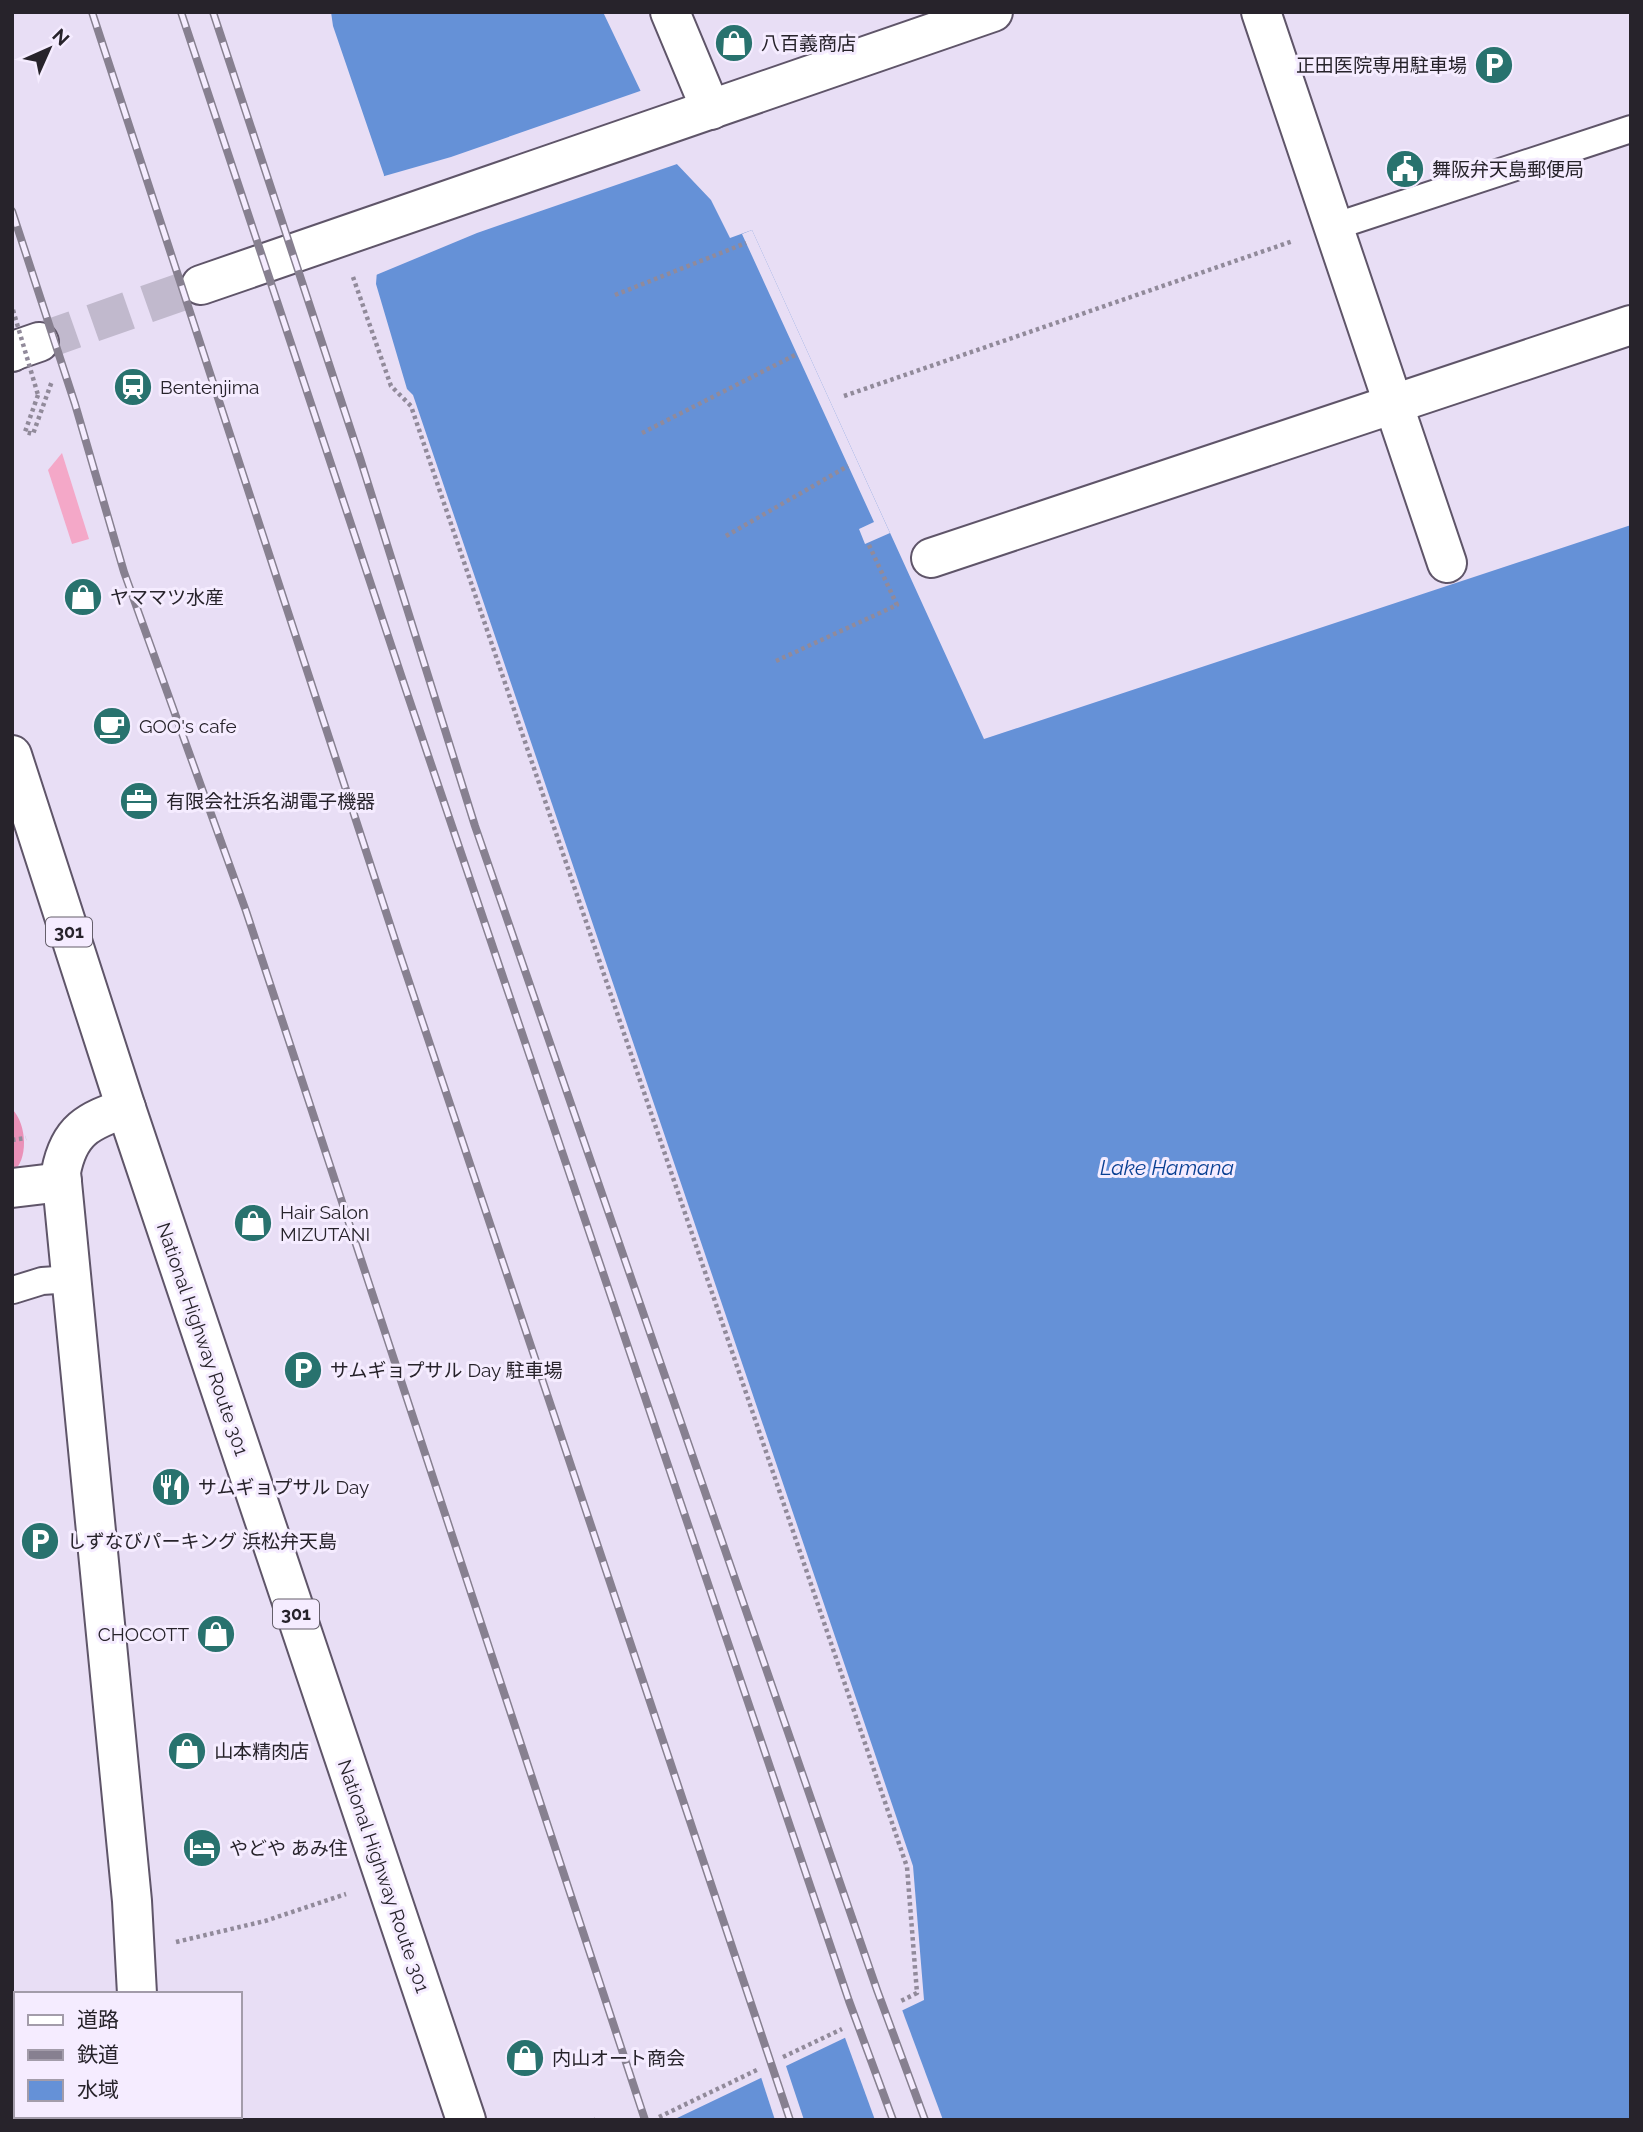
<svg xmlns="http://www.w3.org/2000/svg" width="1643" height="2132" viewBox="0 0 1643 2132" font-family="Raleway,'Noto Sans JP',sans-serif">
<rect width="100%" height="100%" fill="#e8def5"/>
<path fill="#f4a8c8" d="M 62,453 L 89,539 L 72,544 L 48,470 Z"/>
<path fill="#ea91b8" d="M 12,1109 C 27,1124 29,1160 12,1173 Z"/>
<path fill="#6591d7" d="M 331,12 L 603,12 L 674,161 L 711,200 L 730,238 L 752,230 L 984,739 L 1631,525 L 1631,2120 L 673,2120 L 924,2000 L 913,1866 L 413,395 L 407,389 L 376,284 L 384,175 L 333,26 Z"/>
<g fill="#e8def5">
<path d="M 643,90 L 680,163 L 477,233 L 376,275 L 374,267 L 381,177 L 451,157 Z"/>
<path d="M 752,230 L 890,533 L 865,544 L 859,529 L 874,522 L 742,234 Z"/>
<path d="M 901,2007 L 943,2120 L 875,2120 L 844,2035 Z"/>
<path d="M 785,2063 L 804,2120 L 775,2120 L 760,2074 Z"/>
</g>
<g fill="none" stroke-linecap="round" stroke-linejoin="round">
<path stroke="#c1b9cd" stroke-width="38" stroke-dasharray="38 19" stroke-linecap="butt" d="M 39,342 L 201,285"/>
<g stroke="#5f5569" stroke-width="30">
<g id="service">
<path d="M 1333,227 L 1631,129"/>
<path d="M 13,1290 L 42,1281 L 72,1279"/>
</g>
</g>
<g stroke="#5f5569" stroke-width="42">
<g id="minor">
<path d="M 670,12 L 711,110"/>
<path d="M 1261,12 L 1447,563"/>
<path d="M 931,558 L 1631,325"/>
<path d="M 12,1188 L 62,1182"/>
</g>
</g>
<g stroke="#5f5569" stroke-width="42">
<g id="tertiary">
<path d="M 201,285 L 993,12"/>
<path d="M 13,351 L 39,342"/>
<path d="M 126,1108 C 88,1121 69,1130 61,1172 L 132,1901 L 137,1994"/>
<path d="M 136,2120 L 136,2116"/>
</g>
</g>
<g stroke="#5f5569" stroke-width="42">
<g id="trunk">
<path d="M 12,350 L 12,352"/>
<path d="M 12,755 L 126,1108 L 466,2120"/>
</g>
</g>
<g stroke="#918a9a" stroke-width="4.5" stroke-dasharray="3.5 3.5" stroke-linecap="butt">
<path d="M 353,277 L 391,386 L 411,406 L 907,1867 L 917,1993 L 899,2002"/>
<path d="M 615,295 L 746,243"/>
<path d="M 38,395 L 25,432 L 33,434 L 52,381"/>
<path d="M 844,396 L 1293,241"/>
<path d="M 642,433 L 797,354"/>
<path d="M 726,536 L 848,466"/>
<path d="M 776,661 L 897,605 L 868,543"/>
<path d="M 12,1140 L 26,1138"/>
<path d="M 176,1942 L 265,1921 L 346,1894"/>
<path d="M 783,2057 L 842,2029"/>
<path d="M 659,2117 L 759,2069"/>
<path d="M 594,2120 L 595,2120"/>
</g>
<use href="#service" stroke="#fff" stroke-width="26"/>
<use href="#minor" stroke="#fff" stroke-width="38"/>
<use href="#tertiary" stroke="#fff" stroke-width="38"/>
<use href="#trunk" stroke="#fff" stroke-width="38"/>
<g stroke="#878090" stroke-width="8">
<g id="rail">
<path d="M 92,12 L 398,949 L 790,2120"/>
<path d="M 181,12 L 405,687 L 849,2001 L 893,2120"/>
<path d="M 213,12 L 360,458 L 475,826 L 877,1990 L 925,2120"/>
<path d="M 12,211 L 75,404 L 124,572 L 246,911 L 645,2120"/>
</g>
</g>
<use href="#rail" stroke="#f5ecff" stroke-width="5" stroke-dasharray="16" stroke-linecap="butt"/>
<path stroke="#918a9a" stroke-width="4.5" stroke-dasharray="3.5 3.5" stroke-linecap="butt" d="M 13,310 L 38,395"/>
</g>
<defs>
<g id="shop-disc" transform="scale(2.0125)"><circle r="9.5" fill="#28726e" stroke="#f5ecff"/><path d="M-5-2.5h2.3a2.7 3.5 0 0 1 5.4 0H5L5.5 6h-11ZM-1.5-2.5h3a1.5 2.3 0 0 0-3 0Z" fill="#fff"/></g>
<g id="parking-disc" transform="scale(2.0125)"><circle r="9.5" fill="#28726e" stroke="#f5ecff"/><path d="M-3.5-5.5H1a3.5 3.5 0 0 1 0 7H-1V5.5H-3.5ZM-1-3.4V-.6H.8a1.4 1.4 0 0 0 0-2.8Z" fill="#fff"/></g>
<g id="civic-disc" transform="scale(2.0125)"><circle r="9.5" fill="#28726e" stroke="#f5ecff"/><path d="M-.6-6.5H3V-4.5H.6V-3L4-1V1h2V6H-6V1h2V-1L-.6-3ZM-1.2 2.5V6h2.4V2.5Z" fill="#fff"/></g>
<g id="station-disc" transform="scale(2.0125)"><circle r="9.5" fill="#28726e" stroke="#f5ecff"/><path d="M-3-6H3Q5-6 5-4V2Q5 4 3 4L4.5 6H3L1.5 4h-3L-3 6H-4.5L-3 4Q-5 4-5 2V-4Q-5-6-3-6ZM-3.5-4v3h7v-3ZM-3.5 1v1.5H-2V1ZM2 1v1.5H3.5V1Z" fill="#fff"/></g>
<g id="cafe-disc" transform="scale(2.0125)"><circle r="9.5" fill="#28726e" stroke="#f5ecff"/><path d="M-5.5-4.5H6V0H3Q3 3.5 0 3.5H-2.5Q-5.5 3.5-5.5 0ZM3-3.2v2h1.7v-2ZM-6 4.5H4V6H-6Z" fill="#fff"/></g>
<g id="office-disc" transform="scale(2.0125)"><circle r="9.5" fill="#28726e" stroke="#f5ecff"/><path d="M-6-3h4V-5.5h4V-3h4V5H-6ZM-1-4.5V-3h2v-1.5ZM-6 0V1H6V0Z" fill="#fff"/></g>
<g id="restaurant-disc" transform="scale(2.0125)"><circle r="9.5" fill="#28726e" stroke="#f5ecff"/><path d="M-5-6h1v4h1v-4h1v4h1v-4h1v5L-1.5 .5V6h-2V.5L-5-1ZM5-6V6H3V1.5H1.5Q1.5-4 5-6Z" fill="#fff"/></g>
<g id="hotel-disc" transform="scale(2.0125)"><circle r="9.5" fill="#28726e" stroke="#f5ecff"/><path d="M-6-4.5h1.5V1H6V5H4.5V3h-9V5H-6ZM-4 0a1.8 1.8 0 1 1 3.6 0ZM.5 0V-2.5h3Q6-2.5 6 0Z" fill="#fff"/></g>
</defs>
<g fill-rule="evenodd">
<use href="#shop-disc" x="734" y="43"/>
<use href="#parking-disc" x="1494" y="65"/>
<use href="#civic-disc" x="1405" y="169"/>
<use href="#station-disc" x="133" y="387"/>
<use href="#shop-disc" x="83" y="597"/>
<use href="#cafe-disc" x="112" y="726"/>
<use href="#office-disc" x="139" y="801"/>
<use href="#shop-disc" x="253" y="1223"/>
<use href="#parking-disc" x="303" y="1370"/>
<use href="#restaurant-disc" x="171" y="1487"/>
<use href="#parking-disc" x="40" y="1541"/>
<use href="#shop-disc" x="216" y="1634"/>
<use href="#shop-disc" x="187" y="1751"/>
<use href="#hotel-disc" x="202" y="1848"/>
<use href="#shop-disc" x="525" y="2058"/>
</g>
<g text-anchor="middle" stroke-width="6" stroke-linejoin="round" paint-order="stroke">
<g fill="#f5ecff" stroke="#655f6b" stroke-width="2">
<rect x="46" y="917.5" width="46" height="29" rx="5"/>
<rect x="273" y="1599.5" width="46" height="29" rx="5"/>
</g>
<g font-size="18" font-weight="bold" fill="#27232b">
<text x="69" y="938">301</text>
<text x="296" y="1620">301</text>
</g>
<g font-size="19" fill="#27232b" stroke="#f5ecff" text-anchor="start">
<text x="761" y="50">八百義商店</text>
<text x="1467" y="72" text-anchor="end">正田医院専用駐車場</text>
<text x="1432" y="176">舞阪弁天島郵便局</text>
<text x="160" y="394">Bentenjima</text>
<text x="110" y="604">ヤママツ水産</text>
<text x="139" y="733">GOO's cafe</text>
<text x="166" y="808">有限会社浜名湖電子機器</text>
<text x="280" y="1219">Hair Salon<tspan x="280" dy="22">MIZUTANI</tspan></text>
<text x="330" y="1377">サムギョプサル Day 駐車場</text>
<text x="198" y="1494">サムギョプサル Day</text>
<text x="67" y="1548">しずなびパーキング 浜松弁天島</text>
<text x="189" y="1641" text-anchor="end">CHOCOTT</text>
<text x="214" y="1758">山本精肉店</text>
<text x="229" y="1855">やどや あみ住</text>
<text x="552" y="2065">内山オート商会</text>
</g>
<g font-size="19" fill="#27232b" stroke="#f5ecff">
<text transform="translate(203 1339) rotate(71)" y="7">National Highway Route 301</text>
<text transform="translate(384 1876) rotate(71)" y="7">National Highway Route 301</text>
</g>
<g font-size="21" font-style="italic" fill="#0a4093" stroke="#f5ecff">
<text x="1167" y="1175">Lake Hamana</text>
</g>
</g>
<rect width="1643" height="2132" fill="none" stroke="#27232b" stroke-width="28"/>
<rect x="14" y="1992" width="228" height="126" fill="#f5ecff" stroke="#a39caa" stroke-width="2"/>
<rect x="28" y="2015" width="35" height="10" fill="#ffffff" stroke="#a39caa" stroke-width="2"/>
<text x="77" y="2027" font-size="21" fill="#27232b">道路</text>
<rect x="28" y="2050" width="35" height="10" fill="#878090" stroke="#a39caa" stroke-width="2"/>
<text x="77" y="2062" font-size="21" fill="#27232b">鉄道</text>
<rect x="28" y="2080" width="35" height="21" fill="#6591d7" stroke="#a39caa" stroke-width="2"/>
<text x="77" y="2097" font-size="21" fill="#27232b">水域</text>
<g transform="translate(49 49) rotate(45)" stroke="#f5ecff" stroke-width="5" paint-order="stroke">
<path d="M0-5L12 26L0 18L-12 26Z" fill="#27232b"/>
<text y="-10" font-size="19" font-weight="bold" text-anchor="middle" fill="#27232b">N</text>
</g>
</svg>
